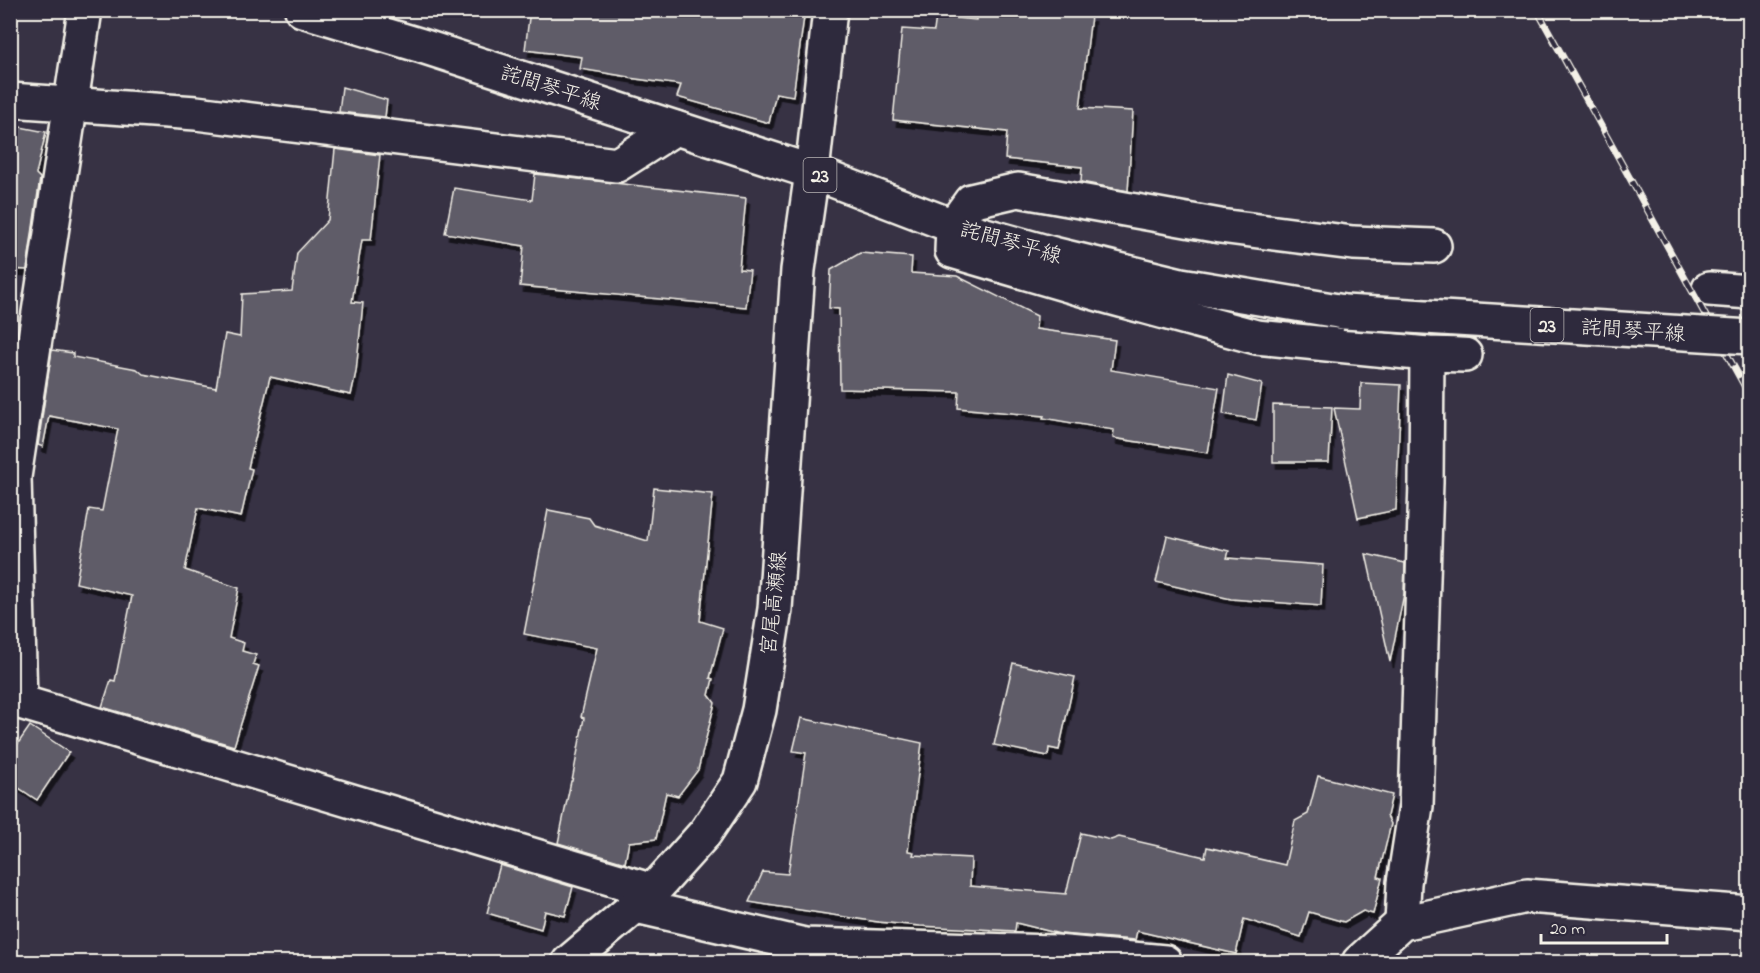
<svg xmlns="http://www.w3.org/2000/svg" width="1760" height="973" viewBox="0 0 1760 973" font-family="'Indie Flower','Klee One',sans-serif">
<defs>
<filter id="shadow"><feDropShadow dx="3.5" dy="6" stdDeviation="0" flood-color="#0009"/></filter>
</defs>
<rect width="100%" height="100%" fill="#373244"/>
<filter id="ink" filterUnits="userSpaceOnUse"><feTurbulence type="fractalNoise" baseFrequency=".0167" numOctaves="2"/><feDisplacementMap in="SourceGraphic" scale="12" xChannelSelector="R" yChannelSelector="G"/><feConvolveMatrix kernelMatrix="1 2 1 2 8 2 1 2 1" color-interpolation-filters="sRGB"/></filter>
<g filter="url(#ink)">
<g fill="#5f5c67" stroke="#f4f1e8" stroke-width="1.5" filter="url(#shadow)">
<path d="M 530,10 L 805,10 L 793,96 L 776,93 L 769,123 L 677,97 L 681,85 L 629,78 L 629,77 L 580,69 L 582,57 L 525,50 Z"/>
<path d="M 977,10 L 1035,10 L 1091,16 L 1080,108 L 1133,111 L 1128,191 L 1081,182 L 1082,167 L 1005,159 L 1007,132 L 893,120 L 902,29 L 934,31 L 936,16 L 976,20 Z"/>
<path d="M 342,87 L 387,100 L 385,117 L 339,112 Z"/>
<path d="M 10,125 L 46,132 L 36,174 L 40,178 L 27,270 L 10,269 Z"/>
<path d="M 335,149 L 380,155 L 371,240 L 362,240 L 352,302 L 363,303 L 356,372 L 351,395 L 270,377 L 248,468 L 252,469 L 241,517 L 198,508 L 185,570 L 239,588 L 229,638 L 244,643 L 242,651 L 256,655 L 253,664 L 259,666 L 234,746 L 102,707 L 111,680 L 115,681 L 132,596 L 76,583 L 89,509 L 102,511 L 118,429 L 49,416 L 43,447 L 38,445 L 52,350 L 73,353 L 73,357 L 137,369 L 143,374 L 216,388 L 225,334 L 240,337 L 242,294 L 292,291 L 297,253 L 328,220 Z"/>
<path d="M 535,174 L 746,198 L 739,269 L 750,270 L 746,307 L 520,286 L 524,246 L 445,233 L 454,188 L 532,200 Z"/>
<path d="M 860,253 L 912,257 L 911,273 L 957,276 L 1037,316 L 1036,329 L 1115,340 L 1111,370 L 1219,388 L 1208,453 L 1113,438 L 1114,430 L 1043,418 L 1044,416 L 958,408 L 959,392 L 840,389 L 839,309 L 829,308 L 831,270 Z"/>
<path d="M 1228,375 L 1262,384 L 1256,420 L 1223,414 Z"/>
<path d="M 1361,383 L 1401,385 L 1396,510 L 1358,518 L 1334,408 L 1360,409 Z"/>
<path d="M 1273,405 L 1332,407 L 1329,462 L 1273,462 Z"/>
<path d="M 654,488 L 713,494 L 700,621 L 723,628 L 710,678 L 713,679 L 709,695 L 715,703 L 698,770 L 678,796 L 666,793 L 656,839 L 629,842 L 625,863 L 558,843 L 571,781 L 572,781 L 584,718 L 581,717 L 597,648 L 524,634 L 548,510 L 589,518 L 594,525 L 648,541 Z"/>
<path d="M 1167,536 L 1229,551 L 1227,558 L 1323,565 L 1321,606 L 1231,599 L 1156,582 Z"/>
<path d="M 1366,554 L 1405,563 L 1404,594 L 1390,662 Z"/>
<path d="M 1013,663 L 1075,677 L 1059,750 L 1049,748 L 1048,756 L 994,745 Z"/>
<path d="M 801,718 L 879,735 L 880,734 L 922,743 L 908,851 L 914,852 L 913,855 L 971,858 L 970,886 L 1066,894 L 1081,833 L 1111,840 L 1119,837 L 1205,857 L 1207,847 L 1285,865 L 1295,821 L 1308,814 L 1318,776 L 1392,795 L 1387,816 L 1391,824 L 1378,877 L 1382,878 L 1373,914 L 1363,911 L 1344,922 L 1309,912 L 1301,937 L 1244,919 L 1236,954 L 1137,931 L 1135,940 L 1060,934 L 1016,923 L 1015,931 L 920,926 L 878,922 L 749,902 L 763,872 L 788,874 L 806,753 L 793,751 Z"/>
<path d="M 30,726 L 69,752 L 37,800 L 10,782 L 10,755 Z"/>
<path d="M 500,865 L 573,887 L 565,916 L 545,911 L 541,929 L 487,913 Z"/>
</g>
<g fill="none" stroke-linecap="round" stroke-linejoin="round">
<g stroke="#f4f1e8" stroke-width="38">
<g id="street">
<path d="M 10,100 L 196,113 L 617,165 L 675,128"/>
<path d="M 1434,246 L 1353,243 L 1220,226 L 1018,190 L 971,201 L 953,226 L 952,251 L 1102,295 L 1256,337 L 1427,354 L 1465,355"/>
<path d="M 1709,289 L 1750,292"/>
<path d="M 10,699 L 653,891"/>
<path d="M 20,702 L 14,477 L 85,10"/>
<path d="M 636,906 L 805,945 L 1055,952 L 1165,962"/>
<path d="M 1402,923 L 1404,883 L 1416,806 L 1426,482 L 1427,354"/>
<path d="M 1359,962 L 1402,923 L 1527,896 L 1750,913"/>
</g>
</g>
<g stroke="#f4f1e8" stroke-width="38">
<path id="secondary" d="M 569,962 L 653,891 L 705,833 L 740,781 L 759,710 L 775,609 L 798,270 L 812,172 L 830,10"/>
</g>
<g stroke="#f4f1e8" stroke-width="38">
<path id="primary" d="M 302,10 L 422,46 L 812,172 L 953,226 L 1053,254 L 1181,285 L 1344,312"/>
</g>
<use href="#street" stroke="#2f2a3d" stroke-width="33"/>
<use href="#secondary" stroke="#2f2a3d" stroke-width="33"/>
<use href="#primary" stroke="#2f2a3d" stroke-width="33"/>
<g stroke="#f4f1e8" stroke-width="7">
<path id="rail" d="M 1537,10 L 1750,396"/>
</g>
<use href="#rail" stroke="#2f2a3d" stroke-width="4.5" stroke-dasharray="14" stroke-linecap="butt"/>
<g stroke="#f4f1e8" stroke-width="38" stroke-linecap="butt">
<path id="primary-bridge" d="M 1344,312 L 1750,337"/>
</g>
<use href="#primary-bridge" stroke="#2f2a3d" stroke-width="33"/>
</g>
</g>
<g text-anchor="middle" stroke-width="4.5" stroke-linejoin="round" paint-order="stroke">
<g fill="#2f2a3d" stroke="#b9b5b5" stroke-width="1.5">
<rect x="803.5" y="158" width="33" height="34" rx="4.5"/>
<rect x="1530.5" y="308" width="33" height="34" rx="4.5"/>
</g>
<g font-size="20" font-weight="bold" fill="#f4f1e8">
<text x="820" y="182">23</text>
<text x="1547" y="332">23</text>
</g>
<g font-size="21" fill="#f4f1e8" stroke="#2f2a3d">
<text transform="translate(551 87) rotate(18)" y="7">詫間琴平線</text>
<text transform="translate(1011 242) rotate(16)" y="7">詫間琴平線</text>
<text transform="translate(1633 330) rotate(4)" y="7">詫間琴平線</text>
<text transform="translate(773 603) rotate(-84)" y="7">宮尾高瀬線</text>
</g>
</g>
<rect width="1760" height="973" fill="none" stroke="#2f2a3d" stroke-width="36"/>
<rect x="18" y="18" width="1724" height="937" fill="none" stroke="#f4f1e8" stroke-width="2" filter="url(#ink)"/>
<path d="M1541 934v9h126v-9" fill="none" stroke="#f4f1e8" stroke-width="3"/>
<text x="1550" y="934" font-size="18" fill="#f4f1e8" stroke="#2f2a3d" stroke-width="4.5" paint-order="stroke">20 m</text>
</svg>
